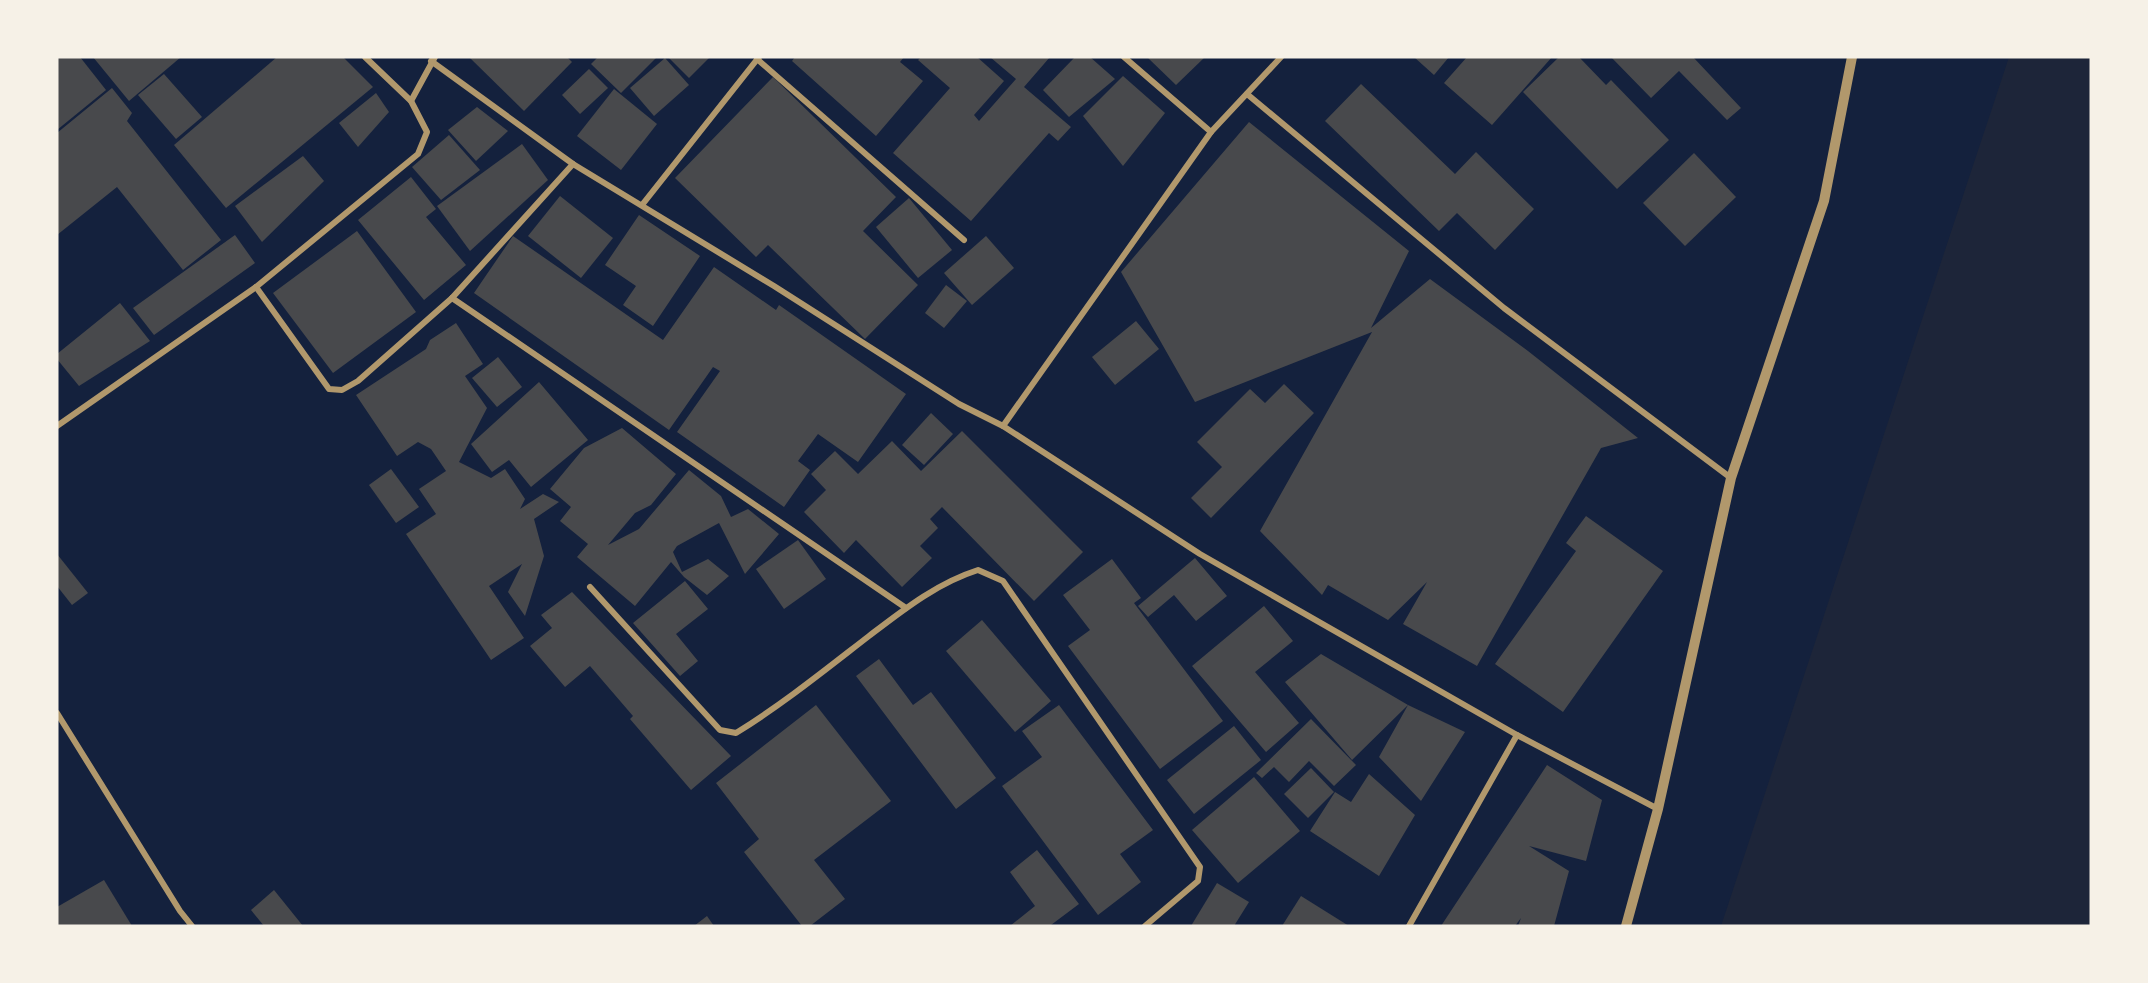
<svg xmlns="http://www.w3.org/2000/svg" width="2148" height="983" viewBox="0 0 2148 983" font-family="Inter,sans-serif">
<rect width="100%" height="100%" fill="#14213d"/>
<path fill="#1d2539" d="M 2009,57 L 2091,57 L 2091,926 L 1721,926 Z"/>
<g fill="#48494c">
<path d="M 57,57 L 80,57 L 106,90 L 57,130 Z"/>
<path d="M 93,57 L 181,57 L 129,101 Z"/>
<path d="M 277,57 L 343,57 L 373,87 L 226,208 L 174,145 Z"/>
<path d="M 469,57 L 567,57 L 572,62 L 524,111 Z"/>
<path d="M 598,57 L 654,57 L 656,58 L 621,93 L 591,64 Z"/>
<path d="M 668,57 L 710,57 L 689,78 Z"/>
<path d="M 795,57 L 904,57 L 900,62 L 923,81 L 876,136 L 792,61 Z"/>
<path d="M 921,57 L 977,57 L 1004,81 L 974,115 L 979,121 L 1016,79 L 990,57 L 1050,57 L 1024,87 L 1071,127 L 1058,141 L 1049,133 L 971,221 L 893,153 L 950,88 L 918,60 Z"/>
<path d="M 1075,57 L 1090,57 L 1115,79 L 1069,117 L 1043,90 Z"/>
<path d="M 1147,57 L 1205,57 L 1176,85 Z"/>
<path d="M 1414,57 L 1449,57 L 1434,75 Z"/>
<path d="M 1467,57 L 1501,58 L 1552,57 L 1492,125 L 1444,83 Z"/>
<path d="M 1559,57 L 1579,57 L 1606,85 L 1611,80 L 1669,140 L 1617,189 L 1523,92 Z"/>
<path d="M 1611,57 L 1693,57 L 1741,108 L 1727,120 L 1679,71 L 1651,98 Z"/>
<path d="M 665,58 L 689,85 L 654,116 L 630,88 Z"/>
<path d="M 589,69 L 608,88 L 580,114 L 562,95 Z"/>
<path d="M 164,74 L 202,117 L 176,139 L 138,95 Z"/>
<path d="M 1123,76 L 1165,113 L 1123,166 L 1083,116 Z"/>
<path d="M 773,77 L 896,197 L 863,231 L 918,285 L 865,339 L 768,245 L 756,257 L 675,178 Z"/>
<path d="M 1361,84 L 1455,174 L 1476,152 L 1534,209 L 1495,250 L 1457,213 L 1439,231 L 1325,121 Z"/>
<path d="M 112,88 L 132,113 L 127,121 L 221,240 L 183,270 L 117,187 L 57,235 L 57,133 Z"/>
<path d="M 614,89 L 657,124 L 621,170 L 577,136 Z"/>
<path d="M 376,93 L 389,112 L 358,147 L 339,123 Z"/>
<path d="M 477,107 L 508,131 L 476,161 L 448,130 Z"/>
<path d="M 1249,122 L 1409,251 L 1371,328 L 1430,279 L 1528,351 L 1638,438 L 1601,448 L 1477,666 L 1403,624 L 1427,582 L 1388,620 L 1328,585 L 1322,595 L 1260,531 L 1372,332 L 1195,402 L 1121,272 Z"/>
<path d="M 449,135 L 480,170 L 441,200 L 412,167 Z"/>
<path d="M 522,144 L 548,180 L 470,251 L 437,206 Z"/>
<path d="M 1694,153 L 1736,197 L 1685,246 L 1643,203 Z"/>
<path d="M 303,156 L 324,181 L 262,242 L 235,206 Z"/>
<path d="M 411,177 L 436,209 L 426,217 L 466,265 L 424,300 L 358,220 Z"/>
<path d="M 560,196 L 613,238 L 581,278 L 528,236 Z"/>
<path d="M 909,198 L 952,250 L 918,278 L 876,227 Z"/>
<path d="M 639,215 L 700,256 L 653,326 L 623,305 L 636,286 L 605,265 Z"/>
<path d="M 357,231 L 416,312 L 333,373 L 273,293 Z"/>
<path d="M 235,235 L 255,263 L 154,335 L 133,308 Z"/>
<path d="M 513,236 L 663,340 L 714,267 L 776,310 L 779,305 L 906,394 L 858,462 L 818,434 L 798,461 L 810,470 L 784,507 L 677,432 L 720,371 L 713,367 L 669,430 L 474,293 Z"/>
<path d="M 986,236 L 1014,268 L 972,305 L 944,273 Z"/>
<path d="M 946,285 L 967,301 L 944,328 L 925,313 Z"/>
<path d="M 120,303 L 150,341 L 79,386 L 57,359 L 57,354 Z"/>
<path d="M 1136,321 L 1159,349 L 1115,385 L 1092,357 Z"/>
<path d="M 456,323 L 483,364 L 465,376 L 487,408 L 459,462 L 491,478 L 505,469 L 525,499 L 520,509 L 543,494 L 559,502 L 534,519 L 544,556 L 525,616 L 508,592 L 522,564 L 489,586 L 524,638 L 491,660 L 406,534 L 436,514 L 419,489 L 446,471 L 431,449 L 418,442 L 397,456 L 356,395 L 426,349 L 430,340 Z"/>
<path d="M 498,357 L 522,387 L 497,407 L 472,378 Z"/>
<path d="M 539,382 L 588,440 L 531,487 L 509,460 L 492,472 L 471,444 Z"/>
<path d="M 1284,384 L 1314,413 L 1211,518 L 1191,498 L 1222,467 L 1197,442 L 1250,389 L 1265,403 Z"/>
<path d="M 931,413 L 953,434 L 924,465 L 902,445 Z"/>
<path d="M 622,428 L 676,474 L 651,505 L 635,513 L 608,545 L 639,529 L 689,470 L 721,496 L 731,517 L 748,509 L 779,534 L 745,574 L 719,523 L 677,546 L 673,552 L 682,572 L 708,559 L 729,576 L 707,595 L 684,577 L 671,562 L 635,606 L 577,557 L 588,544 L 560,521 L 571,507 L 550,489 L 584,448 Z"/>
<path d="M 962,431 L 1083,552 L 1034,601 L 942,507 L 930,519 L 938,528 L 920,546 L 932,558 L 902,587 L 856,540 L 844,553 L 804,512 L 826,490 L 811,474 L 835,451 L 858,474 L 892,441 L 921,471 Z"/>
<path d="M 391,469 L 419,507 L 396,523 L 369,485 Z"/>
<path d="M 1586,516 L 1663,571 L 1563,712 L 1495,664 L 1576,551 L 1566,543 Z"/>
<path d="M 798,540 L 826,579 L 784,609 L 756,569 Z"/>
<path d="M 57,554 L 88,593 L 72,605 L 57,586 Z"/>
<path d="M 1195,558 L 1227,596 L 1196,621 L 1174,595 L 1148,617 L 1138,606 Z"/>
<path d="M 1112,559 L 1141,598 L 1134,603 L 1223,721 L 1160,769 L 1068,646 L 1090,630 L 1063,595 Z"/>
<path d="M 685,581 L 708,609 L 676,634 L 698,661 L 680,676 L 633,623 Z"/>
<path d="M 572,592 L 731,756 L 691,790 L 630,719 L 633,716 L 590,666 L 565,687 L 530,646 L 552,628 L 541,615 Z"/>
<path d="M 1264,606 L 1293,641 L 1255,672 L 1299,723 L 1266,752 L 1192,666 Z"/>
<path d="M 982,620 L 1051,701 L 1015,732 L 946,651 Z"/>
<path d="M 1321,654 L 1408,705 L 1465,732 L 1421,801 L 1379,757 L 1408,705 L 1352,760 L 1285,682 Z"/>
<path d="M 879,659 L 913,705 L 931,692 L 996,778 L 956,809 L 856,676 Z"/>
<path d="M 816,705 L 891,801 L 814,860 L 845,899 L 810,926 L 802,926 L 744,852 L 759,839 L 716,783 Z"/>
<path d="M 1059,705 L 1153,830 L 1120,854 L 1141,882 L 1098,915 L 1002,786 L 1042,757 L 1022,731 Z"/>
<path d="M 1311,719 L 1356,765 L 1334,786 L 1309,761 L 1289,782 L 1274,767 L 1262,778 L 1256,773 Z"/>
<path d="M 1234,726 L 1261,760 L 1194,814 L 1167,780 Z"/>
<path d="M 1547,765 L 1602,800 L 1586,861 L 1529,846 L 1569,871 L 1554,926 L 1518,926 L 1521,918 L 1515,926 L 1441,926 Z"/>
<path d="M 1311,768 L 1334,792 L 1308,818 L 1284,794 Z"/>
<path d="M 1369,774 L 1415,815 L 1379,876 L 1310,831 L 1335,792 L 1351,802 Z"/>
<path d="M 1254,777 L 1300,831 L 1238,883 L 1192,830 Z"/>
<path d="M 1037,850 L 1079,904 L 1051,925 L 1053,926 L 1010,926 L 1035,906 L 1010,872 Z"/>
<path d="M 104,880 L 132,926 L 57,926 L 57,907 Z"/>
<path d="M 1217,883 L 1249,902 L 1234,926 L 1191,926 Z"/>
<path d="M 274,890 L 303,926 L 264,926 L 251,910 Z"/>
<path d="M 1301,896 L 1349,926 L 1282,926 Z"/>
<path d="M 707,916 L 714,926 L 694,926 Z"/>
</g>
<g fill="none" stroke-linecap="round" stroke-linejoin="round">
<g stroke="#b1986c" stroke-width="6">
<path d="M 1124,57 L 1211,132"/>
<path d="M 757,59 L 964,240"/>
<path d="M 431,61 L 573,164 L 774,286 L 959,404 L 1003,426 L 1200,554 L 1517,735 L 1658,809"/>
<path d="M 1247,94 L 1504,308 L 1731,478"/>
<path d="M 411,101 L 435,57"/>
<path d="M 642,205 L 759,57"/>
<path d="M 256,287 L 329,389 L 342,390 L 358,381 L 452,298 L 573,164"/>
<path d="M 452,298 L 906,608"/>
<path d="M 57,426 L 256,287 L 418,154 L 427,132 L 411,101 L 365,57"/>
<path d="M 1003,426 L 1211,132 L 1281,57"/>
<path d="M 590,587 L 720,730 L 736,733 C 783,704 825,670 869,636 C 903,610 937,583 978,570 L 1003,581 L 1200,867 L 1198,881 L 1145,926"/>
<path d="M 57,713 L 180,911 L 192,926"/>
<path d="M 1409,926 L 1517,735"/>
</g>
<path stroke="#b1986c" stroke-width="10" d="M 1626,926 L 1658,809 L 1731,478 L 1824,201 L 1852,57"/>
</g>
<rect width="2148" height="983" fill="none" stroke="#f6f1e7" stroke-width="117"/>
</svg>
